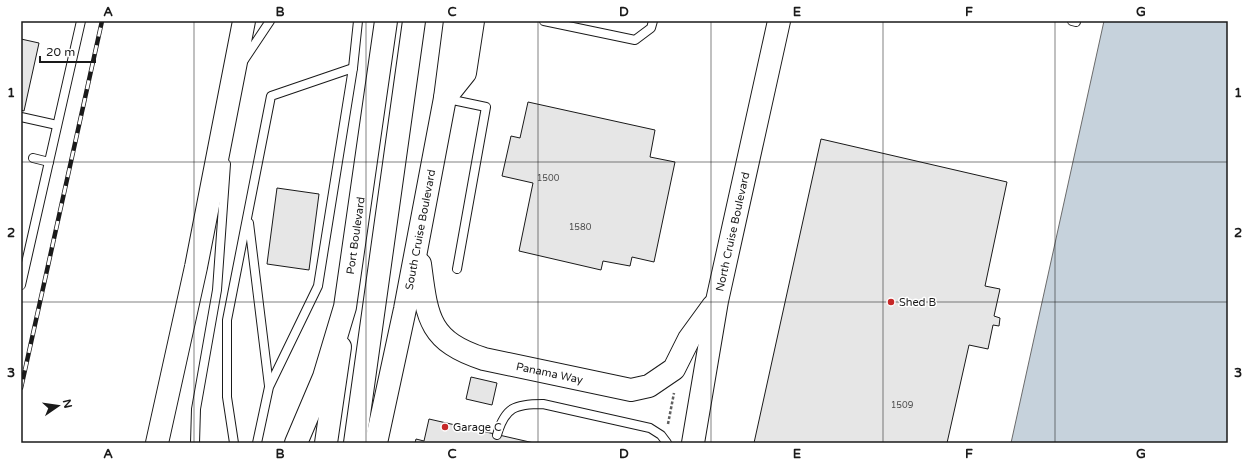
<svg xmlns="http://www.w3.org/2000/svg" width="1249" height="464" viewBox="0 0 1249 464" font-family="'Varela Round',sans-serif">
<rect width="100%" height="100%" fill="#fff"/>
<path fill="#c6d2dc" stroke="#6a6a6a" d="M 1104,21 L 1228,21 L 1228,443 L 1011,443 Z"/>
<g fill="#e6e6e6" stroke="#1a1a1a">
<path d="M 21,39 L 39,43 L 24,111 L 21,110 Z"/>
<path d="M 528,102 L 655,130 L 650,157 L 675,162 L 654,262 L 632,257 L 630,266 L 603,261 L 601,270 L 519,251 L 533,183 L 502,176 L 511,136 L 520,138 Z"/>
<path d="M 821,139 L 1007,182 L 985,286 L 1000,289 L 994,316 L 1000,318 L 999,326 L 993,325 L 988,349 L 969,345 L 947,443 L 754,443 Z"/>
<path d="M 277,188 L 319,194 L 309,270 L 267,264 Z"/>
<path d="M 471,377 L 497,383 L 492,405 L 466,399 Z"/>
<path d="M 429,419 L 534,443 L 415,443 L 416,439 L 424,441 Z"/>
</g>
<g fill="none" stroke-linecap="round" stroke-linejoin="round">
<g stroke="#1a1a1a" stroke-width="10">
<g id="lane">
<path d="M 544,21 L 635,40 L 651,28 L 653,21"/>
<path d="M 1072,21 L 1076,22"/>
<path d="M 244,60 L 270,21"/>
<path d="M 448,99 L 486,107 L 457,269"/>
<path d="M 21,117 L 57,125"/>
<path d="M 33,158 L 49,162"/>
<path d="M 249,223 L 269,386"/>
<path d="M 21,285 L 81,21"/>
<path d="M 497,435 C 505,407 515,404 543,404 L 650,428 L 661,435 L 667,443"/>
<path d="M 195,443 L 196,409 L 217,290 L 226,164"/>
<path d="M 234,443 L 227,397 L 227,320 L 271,96 L 353,68"/>
<path d="M 257,443 L 269,387 L 318,286 L 353,68 L 358,21"/>
</g>
</g>
<g stroke="#1a1a1a" stroke-width="24">
<g id="secondary">
<path id="s1" d="M 420,264 C 427,317 428,341 484,359 L 631,390 L 649,386 L 674,369 L 689,339 L 713,306"/>
<path d="M 326,443 L 340,347"/>
<path d="M 355,443 L 414,21"/>
<path id="s2" d="M 376,443 L 405,309 L 445,98 L 465,73 L 473,21"/>
<path id="s3" d="M 693,443 L 717,301 L 779,21"/>
</g>
</g>
<g stroke="#1a1a1a" stroke-width="24">
<g id="primary">
<path d="M 157,443 L 196,267 L 244,21"/>
<path id="s4" d="M 296,443 L 324,377 L 345,307 L 386,21"/>
</g>
</g>
<g stroke="#1a1a1a" stroke-width="24">
<path id="highway" d="M 445,98 L 455,21"/>
</g>
<path stroke="#5f5f5f" stroke-width="2.5" stroke-dasharray="3 2" stroke-linecap="butt" d="M 668,424 L 674,393"/>
<use href="#lane" stroke="#fff" stroke-width="8"/>
<use href="#secondary" stroke="#fff" stroke-width="22"/>
<use href="#primary" stroke="#fff" stroke-width="22"/>
<use href="#highway" stroke="#fff" stroke-width="22"/>
<g stroke="#1a1a1a" stroke-width="4.5">
<path id="rail" d="M 21,388 L 102,21"/>
</g>
<use href="#rail" stroke="#fff" stroke-width="3" stroke-dasharray="9" stroke-linecap="butt"/>
</g>
<path fill="none" stroke="#1a1a1a" stroke-width="1" stroke-opacity="0.55" d="M 194,21 L 194,443M 366,21 L 366,443M 538,21 L 538,443M 711,21 L 711,443M 883,21 L 883,443M 1055,21 L 1055,443M 21,162 L 1228,162M 21,302 L 1228,302"/>
<g fill="#c62828" stroke="#fff" stroke-width="1.5">
<circle cx="891" cy="302" r="4"/>
<circle cx="445" cy="427" r="4"/>
</g>
<g text-anchor="middle" stroke-width="3" stroke-linejoin="round" paint-order="stroke">
<g font-size="9" fill="#4d4d4d">
<text x="548" y="181">1500</text>
<text x="580" y="230">1580</text>
<text x="902" y="408">1509</text>
</g>
<g font-size="11" fill="#1a1a1a" stroke="#fff">
<text dy="4" stroke="none"><textPath href="#s2" startOffset="218">South Cruise Boulevard</textPath></text>
<text dy="4" stroke="none"><textPath href="#s3" startOffset="215">North Cruise Boulevard</textPath></text>
<text dy="4" stroke="none"><textPath href="#s4" startOffset="217">Port Boulevard</textPath></text>
<text dy="4" stroke="none"><textPath href="#s1" startOffset="192">Panama Way</textPath></text>
</g>
<g font-size="11" fill="#1a1a1a" stroke="#fff" text-anchor="start">
<text x="899" y="306">Shed B</text>
<text x="453" y="431">Garage C</text>
</g>
</g>
<rect width="1249" height="464" fill="none" stroke="#ffffff" stroke-width="44"/>
<g transform="translate(58 406) rotate(77)" stroke="#ffffff" stroke-width="3" paint-order="stroke">
<path d="M0-3L7 15L0 10L-7 15Z" fill="#1a1a1a"/>
<text y="-6" font-size="11" font-weight="bold" text-anchor="middle" fill="#1a1a1a">N</text>
</g>
<path d="M40 56v6h55v-6" fill="none" stroke="#1a1a1a" stroke-width="2"/>
<text x="46" y="56" font-size="12" fill="#1a1a1a" stroke="#ffffff" stroke-width="3" paint-order="stroke">20 m</text>
<rect x="22" y="22" width="1205" height="420" fill="none" stroke="#1a1a1a" stroke-width="1.5"/>
<g font-size="13" text-anchor="middle" font-weight="bold" fill="#1a1a1a">
<text x="108" y="16">A</text>
<text x="280" y="16">B</text>
<text x="452" y="16">C</text>
<text x="624" y="16">D</text>
<text x="797" y="16">E</text>
<text x="969" y="16">F</text>
<text x="1141" y="16">G</text>
<text x="11" y="97">1</text>
<text x="1238" y="97">1</text>
<text x="11" y="237">2</text>
<text x="1238" y="237">2</text>
<text x="11" y="377">3</text>
<text x="1238" y="377">3</text>
<text x="108" y="458">A</text>
<text x="280" y="458">B</text>
<text x="452" y="458">C</text>
<text x="624" y="458">D</text>
<text x="797" y="458">E</text>
<text x="969" y="458">F</text>
<text x="1141" y="458">G</text>
</g>
</svg>
